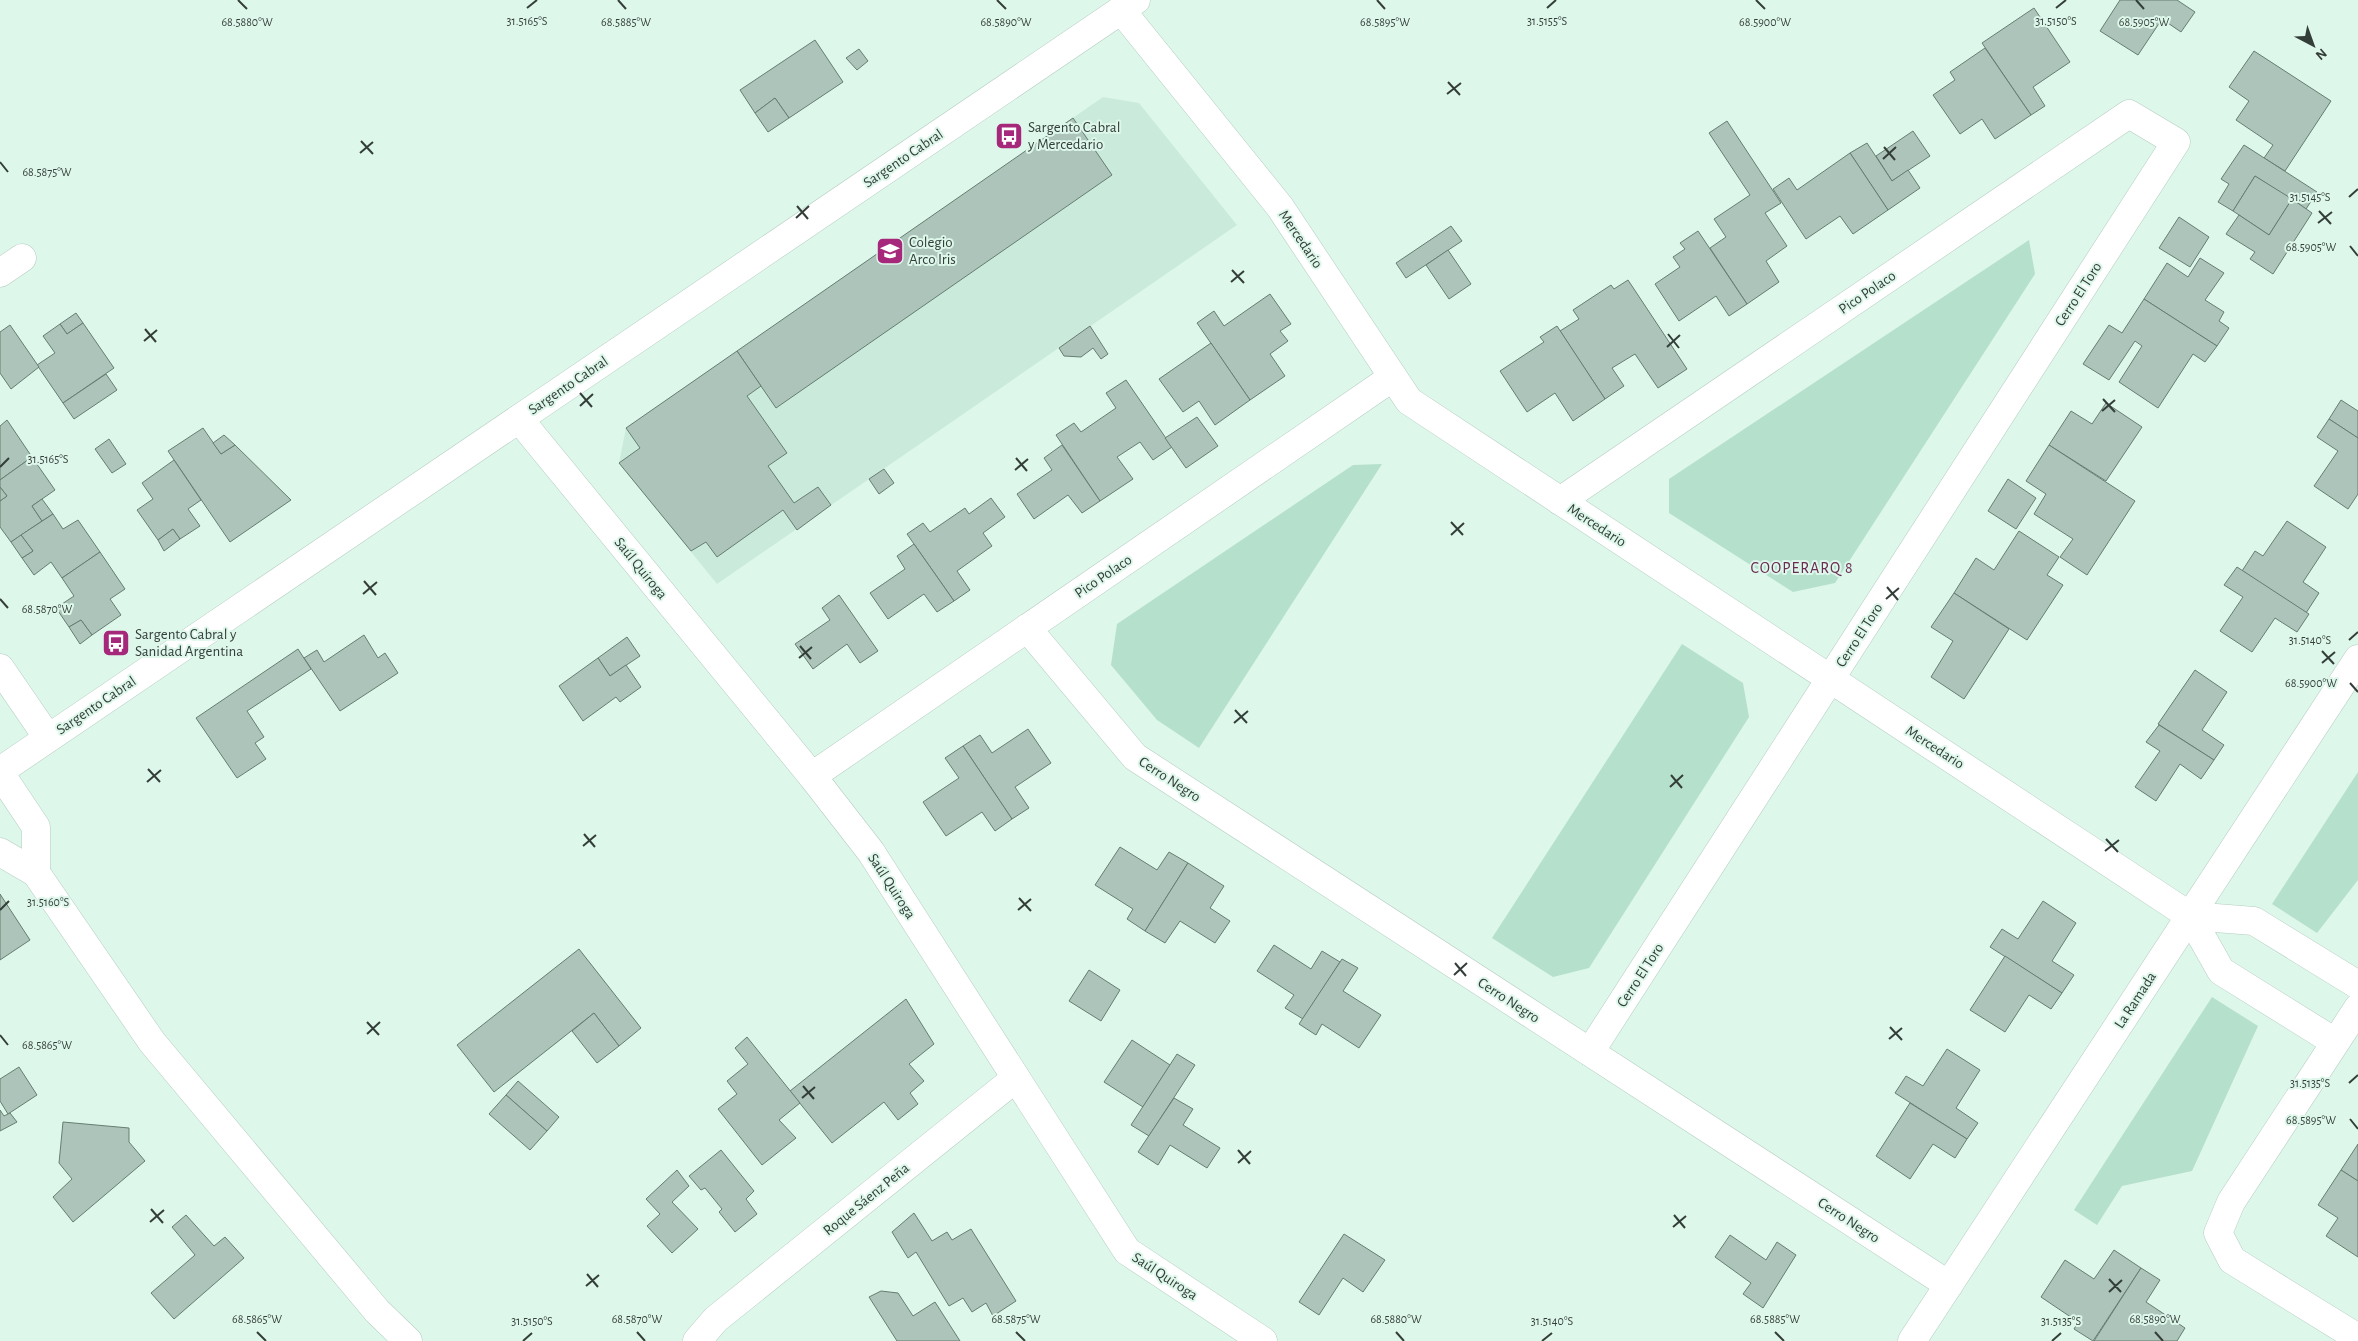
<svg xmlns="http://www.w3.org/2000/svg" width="2358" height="1341" viewBox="0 0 2358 1341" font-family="'Alegreya Sans',sans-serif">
<rect width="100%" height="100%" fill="#def7eb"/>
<path fill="#caebdb" d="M 1103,97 L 1139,103 L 1237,225 L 717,584 L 619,463 L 626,428 Z"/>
<g fill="#b5e0cc">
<path d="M 2029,240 L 2035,274 L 1835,583 L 1793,592 L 1669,513 L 1669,479 Z"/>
<path d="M 1382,464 L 1199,748 L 1157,720 L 1111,665 L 1117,624 L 1353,465 Z"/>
<path d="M 1682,644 L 1743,683 L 1749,717 L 1589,968 L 1553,977 L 1492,938 Z"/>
<path d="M 2358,772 L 2358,880 L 2317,933 L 2272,904 Z"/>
<path d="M 2212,997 L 2258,1026 L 2192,1171 L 2122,1186 L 2097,1225 L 2074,1210 Z"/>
</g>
<g fill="#acc4b9" stroke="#667d72">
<path d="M 2120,0 L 2177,0 L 2195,12 L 2181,32 L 2162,19 L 2138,55 L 2100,31 Z"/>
<path d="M 2034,8 L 2070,62 L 2033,87 L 2045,106 L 2031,115 L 1982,43 Z"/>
<path d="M 815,40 L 843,82 L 789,118 L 775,98 L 755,113 L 740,90 Z"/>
<path d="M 1985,48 L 2031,115 L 1995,139 L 1982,119 L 1960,134 L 1933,95 L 1955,80 L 1950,72 Z"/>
<path d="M 859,49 L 868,61 L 857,70 L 846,58 Z"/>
<path d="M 2254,51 L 2331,101 L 2285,171 L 2264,158 L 2273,145 L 2236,120 L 2249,101 L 2229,87 Z"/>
<path d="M 775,98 L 789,118 L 768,132 L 755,113 Z"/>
<path d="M 1073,118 L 1112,175 L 776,408 L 737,351 Z"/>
<path d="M 1727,121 L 1781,203 L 1765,213 L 1787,246 L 1766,261 L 1779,282 L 1747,304 L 1710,248 L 1726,237 L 1714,219 L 1750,195 L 1709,133 Z"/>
<path d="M 1913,131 L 1930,156 L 1892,181 L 1876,156 Z"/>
<path d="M 1867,143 L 1892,181 L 1908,170 L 1920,188 L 1888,210 L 1850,153 Z"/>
<path d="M 2244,145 L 2317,192 L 2306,209 L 2255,176 L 2233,211 L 2218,202 L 2229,184 L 2221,179 Z"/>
<path d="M 1850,153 L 1888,210 L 1853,234 L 1840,216 L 1806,239 L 1773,189 L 1789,178 L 1797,190 Z"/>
<path d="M 2255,176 L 2292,199 L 2269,235 L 2233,211 Z"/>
<path d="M 2292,199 L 2312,213 L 2273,274 L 2250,259 L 2255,252 L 2226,234 L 2239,215 L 2269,235 Z"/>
<path d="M 2179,217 L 2209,237 L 2190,267 L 2159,248 Z"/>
<path d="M 1451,226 L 1462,241 L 1406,278 L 1396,263 Z"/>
<path d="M 1698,231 L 1747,304 L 1729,316 L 1716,296 L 1679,321 L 1655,284 L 1680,267 L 1673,257 L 1685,249 L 1680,243 Z"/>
<path d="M 1448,250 L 1471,284 L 1449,299 L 1426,265 Z"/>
<path d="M 2200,258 L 2224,273 L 2205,300 L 2224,312 L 2219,321 L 2229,328 L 2217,346 L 2144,299 L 2167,263 L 2188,277 Z"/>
<path d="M 1628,280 L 1687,369 L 1658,388 L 1635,354 L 1612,368 L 1624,386 L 1605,399 L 1560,331 L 1579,319 L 1573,310 L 1611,285 L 1614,289 Z"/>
<path d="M 1270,294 L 1291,324 L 1280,331 L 1288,341 L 1270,354 L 1285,376 L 1250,400 L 1197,323 L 1214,311 L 1224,326 Z"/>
<path d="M 2144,299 L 2217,346 L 2205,362 L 2193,354 L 2158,408 L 2119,382 L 2142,346 L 2135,341 L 2109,380 L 2083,364 L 2109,325 L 2122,333 Z"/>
<path d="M 76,313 L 83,323 L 67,334 L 60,324 Z"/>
<path d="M 83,323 L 114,368 L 63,403 L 37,365 L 55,353 L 43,336 L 60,324 L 67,334 Z"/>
<path d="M 10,325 L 39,367 L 11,389 L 0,373 L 0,332 Z"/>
<path d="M 1090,326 L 1108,354 L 1101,359 L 1093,348 L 1081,357 L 1064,356 L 1059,348 Z"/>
<path d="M 1557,326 L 1605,399 L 1573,421 L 1555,393 L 1527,412 L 1500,371 L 1544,342 L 1540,337 Z"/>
<path d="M 1211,343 L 1250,400 L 1215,425 L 1199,401 L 1183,412 L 1159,379 Z"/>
<path d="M 737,351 L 761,386 L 747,396 L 787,453 L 768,466 L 794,503 L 818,487 L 831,505 L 797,530 L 783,510 L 717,557 L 706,542 L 691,551 L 619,463 L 640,448 L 626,428 Z"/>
<path d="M 106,374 L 117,390 L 74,419 L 63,403 Z"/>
<path d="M 1126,380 L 1172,447 L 1153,460 L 1140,442 L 1117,457 L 1133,479 L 1100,501 L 1056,435 L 1074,423 L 1081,432 L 1116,408 L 1106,393 Z"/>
<path d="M 2341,400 L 2358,411 L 2358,438 L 2329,419 Z"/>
<path d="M 2106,403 L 2142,427 L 2106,481 L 2049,445 L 2071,411 L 2092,424 Z"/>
<path d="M 1197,417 L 1218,446 L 1186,468 L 1165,438 Z"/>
<path d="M 2329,419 L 2358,438 L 2358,494 L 2348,509 L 2314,486 L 2338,451 L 2317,437 Z"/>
<path d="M 7,420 L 32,457 L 0,480 L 0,426 Z"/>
<path d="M 203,428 L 221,454 L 235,445 L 291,500 L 230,542 L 168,451 Z"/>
<path d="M 224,435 L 235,445 L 221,454 L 213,443 Z"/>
<path d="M 109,439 L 126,464 L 112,473 L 95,449 Z"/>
<path d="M 1062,445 L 1100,501 L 1082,513 L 1068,495 L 1034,519 L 1017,494 L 1052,470 L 1044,458 Z"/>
<path d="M 2049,445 L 2135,501 L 2087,575 L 2060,557 L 2073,539 L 2034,514 L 2046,494 L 2026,481 Z"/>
<path d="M 32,457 L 55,490 L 32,506 L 42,521 L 11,542 L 0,527 L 0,501 L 7,496 L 0,487 L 0,480 Z"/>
<path d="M 174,460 L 201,500 L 188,509 L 200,526 L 180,539 L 173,529 L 158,540 L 137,510 L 153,499 L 142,483 Z"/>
<path d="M 884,469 L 894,483 L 879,494 L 869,479 Z"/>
<path d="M 2008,479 L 2036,498 L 2016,529 L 1988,511 Z"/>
<path d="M 0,487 L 7,496 L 0,501 Z"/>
<path d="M 991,498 L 1005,517 L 983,533 L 992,546 L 957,571 L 970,590 L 954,601 L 907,534 L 923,523 L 930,532 L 965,508 L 969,514 Z"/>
<path d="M 42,499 L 53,514 L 42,521 L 32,506 Z"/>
<path d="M 53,514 L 63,529 L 78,520 L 100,552 L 62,578 L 51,562 L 34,575 L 22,558 L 33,551 L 21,535 Z"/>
<path d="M 2287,521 L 2326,547 L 2303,582 L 2319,593 L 2306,613 L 2242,571 L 2255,551 L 2263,556 Z"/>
<path d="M 173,529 L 180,539 L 164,551 L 158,540 Z"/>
<path d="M 2019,531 L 2059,557 L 2047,575 L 2063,585 L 2027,640 L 1954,593 L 1976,558 L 1994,570 Z"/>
<path d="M 21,535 L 33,551 L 22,558 L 11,542 Z"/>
<path d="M 914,544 L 954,601 L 937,612 L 924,594 L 888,619 L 870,593 L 905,569 L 897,556 Z"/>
<path d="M 100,552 L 125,589 L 110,599 L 121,615 L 92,635 L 81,620 L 69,627 L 56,608 L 74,596 L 62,578 Z"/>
<path d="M 2237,567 L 2309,614 L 2297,632 L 2275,618 L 2252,652 L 2220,631 L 2243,597 L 2224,585 Z"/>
<path d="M 1954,593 L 2009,629 L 1964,699 L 1931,677 L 1953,641 L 1931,627 Z"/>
<path d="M 839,595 L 878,651 L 860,663 L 847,644 L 813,669 L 795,644 L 830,620 L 822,608 Z"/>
<path d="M 81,620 L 92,635 L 80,644 L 69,627 Z"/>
<path d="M 364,635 L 378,658 L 385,653 L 398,673 L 340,711 L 304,658 L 317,650 L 324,662 Z"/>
<path d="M 627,637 L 640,656 L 610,676 L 598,658 Z"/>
<path d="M 298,649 L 311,669 L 247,711 L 264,737 L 255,743 L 266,759 L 237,778 L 196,718 Z"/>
<path d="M 598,658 L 610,676 L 626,665 L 641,687 L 620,702 L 616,697 L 583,721 L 559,686 Z"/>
<path d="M 2195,670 L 2227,692 L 2202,730 L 2224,745 L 2214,760 L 2158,724 Z"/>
<path d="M 2159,725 L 2214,760 L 2201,779 L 2180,764 L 2156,801 L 2135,787 L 2160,751 L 2146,742 Z"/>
<path d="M 1028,729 L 1051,763 L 1015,787 L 1029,808 L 1012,819 L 963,746 L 980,735 L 992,753 Z"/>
<path d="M 963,746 L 1012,819 L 995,831 L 982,812 L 946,836 L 923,802 L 959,778 L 945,758 Z"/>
<path d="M 1120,847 L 1157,870 L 1169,852 L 1188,863 L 1145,931 L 1127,919 L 1133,909 L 1095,885 Z"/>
<path d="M 1188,863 L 1224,886 L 1210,908 L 1230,921 L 1215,943 L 1180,921 L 1165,943 L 1145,931 Z"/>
<path d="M 0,894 L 30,940 L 0,960 Z"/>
<path d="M 2043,901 L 2076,923 L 2052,961 L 2074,975 L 2062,993 L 1990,947 L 2002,929 L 2018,939 Z"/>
<path d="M 1274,945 L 1311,969 L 1322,951 L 1340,962 L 1303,1019 L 1285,1008 L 1294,995 L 1257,971 Z"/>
<path d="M 579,949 L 641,1028 L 619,1046 L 594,1013 L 494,1092 L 457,1045 Z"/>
<path d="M 2005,956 L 2062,993 L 2051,1009 L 2029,995 L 2005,1032 L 1970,1010 Z"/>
<path d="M 1342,959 L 1358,968 L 1343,991 L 1381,1015 L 1359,1048 L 1322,1024 L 1316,1035 L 1299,1024 Z"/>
<path d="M 1089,970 L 1120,990 L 1101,1021 L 1069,1001 Z"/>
<path d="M 906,999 L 934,1044 L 909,1064 L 924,1081 L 910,1093 L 918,1104 L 898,1120 L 884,1102 L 832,1143 L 790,1091 Z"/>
<path d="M 594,1013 L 619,1046 L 597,1063 L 572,1031 Z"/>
<path d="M 747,1037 L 800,1103 L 779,1120 L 796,1138 L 762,1165 L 718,1109 L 737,1094 L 727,1081 L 748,1064 L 735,1048 Z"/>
<path d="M 1132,1040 L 1170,1065 L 1143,1107 L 1104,1082 Z"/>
<path d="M 1947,1049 L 1980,1070 L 1956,1108 L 1978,1123 L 1967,1139 L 1895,1093 L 1906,1076 L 1923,1086 Z"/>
<path d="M 1177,1054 L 1195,1065 L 1149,1136 L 1131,1125 Z"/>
<path d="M 19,1067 L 37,1095 L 8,1114 L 0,1101 L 0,1079 Z"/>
<path d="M 518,1081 L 559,1117 L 547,1131 L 506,1095 Z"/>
<path d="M 506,1095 L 547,1131 L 530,1150 L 489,1114 Z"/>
<path d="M 1174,1098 L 1193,1109 L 1183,1125 L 1220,1148 L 1207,1168 L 1170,1145 L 1158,1165 L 1138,1152 Z"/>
<path d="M 1910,1103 L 1967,1139 L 1955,1158 L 1933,1144 L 1910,1179 L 1876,1156 Z"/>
<path d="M 0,1110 L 4,1116 L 10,1113 L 17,1122 L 0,1131 Z"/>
<path d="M 63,1122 L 129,1128 L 129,1142 L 145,1161 L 73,1222 L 53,1197 L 72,1179 L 59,1163 Z"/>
<path d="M 2358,1144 L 2358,1181 L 2341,1170 Z"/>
<path d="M 721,1150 L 754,1191 L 746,1199 L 757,1214 L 735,1232 L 719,1212 L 722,1209 L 705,1188 L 701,1190 L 689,1176 Z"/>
<path d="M 677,1170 L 689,1186 L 672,1202 L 698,1229 L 672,1253 L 647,1226 L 660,1214 L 646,1199 Z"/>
<path d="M 2341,1170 L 2358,1181 L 2358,1257 L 2326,1236 L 2338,1218 L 2318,1205 Z"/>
<path d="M 914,1213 L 932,1241 L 947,1232 L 952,1240 L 971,1229 L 1016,1301 L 993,1316 L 986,1303 L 972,1312 L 963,1298 L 949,1306 L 916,1252 L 908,1258 L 892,1232 Z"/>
<path d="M 186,1215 L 214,1246 L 225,1237 L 244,1258 L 174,1319 L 151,1293 L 195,1255 L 172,1227 Z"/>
<path d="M 1344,1234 L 1385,1260 L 1363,1292 L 1343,1278 L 1319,1315 L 1299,1302 Z"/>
<path d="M 1730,1235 L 1766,1260 L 1777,1242 L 1796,1255 L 1763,1308 L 1743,1294 L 1751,1283 L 1715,1257 Z"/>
<path d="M 2114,1250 L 2141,1268 L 2093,1341 L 2074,1329 L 2078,1322 L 2041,1297 L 2065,1260 L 2094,1279 Z"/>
<path d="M 2141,1268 L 2160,1280 L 2146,1302 L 2185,1328 L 2177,1341 L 2094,1341 Z"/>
<path d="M 881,1291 L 898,1293 L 913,1316 L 935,1302 L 960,1341 L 897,1341 L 869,1297 Z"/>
</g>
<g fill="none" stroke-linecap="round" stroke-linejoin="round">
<g stroke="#b5cdc2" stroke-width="29">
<g id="minor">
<path d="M 1121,10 L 1280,207 L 1409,401 L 2190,916 L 2221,971 L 2335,1042"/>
<path d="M 0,273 L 22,258"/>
<path d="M 519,419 L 812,776 L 871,852 L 1127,1251 L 1263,1341"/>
<path d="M 1560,501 L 2129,114 L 2176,142 L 1590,1052"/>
<path d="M 1027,628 L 1135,757 L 1949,1285"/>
<path d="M 0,668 L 48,738"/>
<path d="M 0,773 L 36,827 L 36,873"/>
<path d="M 812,776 L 1393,377"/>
<path d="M 0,852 L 36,873 L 152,1042 L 377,1311 L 408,1341"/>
<path d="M 2190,916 L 2254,921 L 2358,985"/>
<path d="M 2358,1008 L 2231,1202 L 2218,1233 L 2232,1260 L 2358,1338"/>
<path d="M 697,1341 L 716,1319 L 1016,1078"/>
<path d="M 1912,1341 L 2358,659"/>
</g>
</g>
<g stroke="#b5cdc2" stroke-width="29">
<path id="secondary" d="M 0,771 L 1136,0"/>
</g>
<use href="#minor" stroke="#fff" stroke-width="28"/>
<use href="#secondary" stroke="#fff" stroke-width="28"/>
</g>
<path fill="none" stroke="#343e39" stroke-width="2" d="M 238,0 L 247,9M 618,0 L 626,9M 997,0 L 1006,9M 1377,0 L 1385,9M 1756,0 L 1765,9M 2136,0 L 2144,9M 527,8 L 537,0M 1547,8 L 1556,0M 2056,8 L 2066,0M 1448,82 L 1460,95M 1447,94 L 1461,83M 361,141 L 373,154M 1884,147 L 1895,160M 360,153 L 373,142M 1883,159 L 1896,147M 0,162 L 8,172M 2349,197 L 2358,189M 797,206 L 808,219M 2319,211 L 2331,224M 796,218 L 809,206M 2318,223 L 2332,212M 2350,246 L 2358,256M 1232,270 L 1244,283M 1231,282 L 1244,271M 145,329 L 156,342M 1668,334 L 1679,348M 144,341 L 157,330M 1667,347 L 1680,335M 580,393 L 592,407M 2103,399 L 2115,412M 580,406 L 593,394M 2102,411 L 2115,400M 1016,458 L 1027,471M 0,467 L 9,458M 1015,470 L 1028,459M 1451,522 L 1463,535M 1451,535 L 1464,523M 364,581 L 376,595M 1887,587 L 1898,600M 363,594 L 377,582M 0,599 L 8,608M 1886,599 L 1899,588M 2349,640 L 2358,632M 800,646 L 811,659M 2322,651 L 2334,664M 799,658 L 812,647M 2322,663 L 2335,652M 2350,683 L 2358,692M 1235,710 L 1247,723M 1234,723 L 1248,711M 148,769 L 160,782M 1671,775 L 1682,788M 147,782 L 161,770M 1670,787 L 1683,775M 584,834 L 595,847M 2106,839 L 2118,852M 583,846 L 596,835M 2105,851 L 2119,840M 1019,898 L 1031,911M 0,910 L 9,901M 1018,910 L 1031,899M 1455,963 L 1466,976M 1454,975 L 1467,963M 367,1022 L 379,1035M 1890,1027 L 1902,1040M 367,1034 L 380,1022M 0,1035 L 8,1045M 1889,1039 L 1902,1028M 2349,1083 L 2358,1075M 803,1086 L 814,1099M 802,1098 L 815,1087M 2350,1119 L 2358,1129M 1238,1150 L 1250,1164M 1238,1163 L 1251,1151M 151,1209 L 163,1223M 1674,1215 L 1685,1228M 150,1222 L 164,1210M 1673,1227 L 1686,1216M 587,1274 L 598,1287M 2109,1279 L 2121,1292M 586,1286 L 599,1275M 2109,1292 L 2122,1280M 257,1332 L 266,1341M 637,1332 L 645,1341M 1016,1332 L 1025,1341M 1396,1332 L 1404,1341M 1775,1332 L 1784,1341M 2155,1332 L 2163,1341M 523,1341 L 532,1333M 1542,1341 L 1552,1333M 2052,1341 L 2061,1333"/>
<defs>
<g id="bus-square" transform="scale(1.4375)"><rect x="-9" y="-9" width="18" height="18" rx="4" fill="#a6287a" stroke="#def7eb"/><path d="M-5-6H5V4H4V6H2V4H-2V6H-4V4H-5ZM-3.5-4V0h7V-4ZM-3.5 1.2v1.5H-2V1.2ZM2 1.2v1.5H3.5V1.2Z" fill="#fff"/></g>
<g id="school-square" transform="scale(1.4375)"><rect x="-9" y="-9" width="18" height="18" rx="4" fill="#a6287a" stroke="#def7eb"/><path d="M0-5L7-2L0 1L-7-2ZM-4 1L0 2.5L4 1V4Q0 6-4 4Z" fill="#fff"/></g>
</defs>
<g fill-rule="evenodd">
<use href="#bus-square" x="1009" y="136"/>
<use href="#school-square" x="890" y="251"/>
<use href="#bus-square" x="116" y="643"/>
</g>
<g text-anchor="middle" stroke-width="4" stroke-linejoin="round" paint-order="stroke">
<g font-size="15" fill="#343e39" stroke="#def7eb" text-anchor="start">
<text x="1028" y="132">Sargento Cabral<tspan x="1028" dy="17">y Mercedario</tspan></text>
<text x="909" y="247">Colegio<tspan x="909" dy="17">Arco Iris</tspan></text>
<text x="135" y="639">Sargento Cabral y<tspan x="135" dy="17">Sanidad Argentina</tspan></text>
</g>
<g font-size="15" fill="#343e39" stroke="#def7eb">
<text transform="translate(903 158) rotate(-34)" y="5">Sargento Cabral</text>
<text transform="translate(1301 239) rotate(56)" y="5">Mercedario</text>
<text transform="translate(1867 292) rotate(-34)" y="5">Pico Polaco</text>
<text transform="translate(2078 294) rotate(-57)" y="5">Cerro El Toro</text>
<text transform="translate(568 385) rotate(-34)" y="5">Sargento Cabral</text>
<text transform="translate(1597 525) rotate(33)" y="5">Mercedario</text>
<text transform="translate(641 568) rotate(51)" y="5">Saúl Quiroga</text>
<text transform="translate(1103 576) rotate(-34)" y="5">Pico Polaco</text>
<text transform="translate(1859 635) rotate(-57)" y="5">Cerro El Toro</text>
<text transform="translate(96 705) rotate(-34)" y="5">Sargento Cabral</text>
<text transform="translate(1935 747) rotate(33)" y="5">Mercedario</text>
<text transform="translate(1170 779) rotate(33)" y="5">Cerro Negro</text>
<text transform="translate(892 886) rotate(57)" y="5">Saúl Quiroga</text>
<text transform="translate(1640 975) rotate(-57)" y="5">Cerro El Toro</text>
<text transform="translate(1509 1000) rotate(33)" y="5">Cerro Negro</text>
<text transform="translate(2135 1000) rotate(-57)" y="5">La Ramada</text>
<text transform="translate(866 1199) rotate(-39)" y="5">Roque Sáenz Peña</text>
<text transform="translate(1849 1220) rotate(33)" y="5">Cerro Negro</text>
<text transform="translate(1165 1276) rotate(33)" y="5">Saúl Quiroga</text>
</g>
<g font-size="16" letter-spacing="1" fill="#6a2c51" stroke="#def7eb">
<text x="1802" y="573">COOPERARQ 8</text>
</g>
</g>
<g font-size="12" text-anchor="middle" fill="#343e39" stroke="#def7eb" stroke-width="4" stroke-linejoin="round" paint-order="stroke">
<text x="527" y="25">31.5165°S</text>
<text x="1547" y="25">31.5155°S</text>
<text x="2056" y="25">31.5150°S</text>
<text x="247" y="26">68.5880°W</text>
<text x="626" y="26">68.5885°W</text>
<text x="1006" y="26">68.5890°W</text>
<text x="1385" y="26">68.5895°W</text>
<text x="1765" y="26">68.5900°W</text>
<text x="2144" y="26">68.5905°W</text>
<text x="47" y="176">68.5875°W</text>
<text x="2310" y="201">31.5145°S</text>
<text x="2311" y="251">68.5905°W</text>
<text x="48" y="463">31.5165°S</text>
<text x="47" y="613">68.5870°W</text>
<text x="2310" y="644">31.5140°S</text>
<text x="2311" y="687">68.5900°W</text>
<text x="48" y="906">31.5160°S</text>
<text x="47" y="1049">68.5865°W</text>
<text x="2310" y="1087">31.5135°S</text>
<text x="2311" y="1124">68.5895°W</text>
<text x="257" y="1323">68.5865°W</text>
<text x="637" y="1323">68.5870°W</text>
<text x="1016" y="1323">68.5875°W</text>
<text x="1396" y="1323">68.5880°W</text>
<text x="1775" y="1323">68.5885°W</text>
<text x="2155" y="1323">68.5890°W</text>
<text x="532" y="1325">31.5150°S</text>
<text x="1552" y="1325">31.5140°S</text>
<text x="2061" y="1325">31.5135°S</text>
</g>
<g transform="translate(2313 45) rotate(139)" stroke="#def7eb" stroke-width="4" paint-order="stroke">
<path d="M0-4L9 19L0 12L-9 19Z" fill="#343e39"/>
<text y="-8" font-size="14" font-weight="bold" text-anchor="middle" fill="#343e39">N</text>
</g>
</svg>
